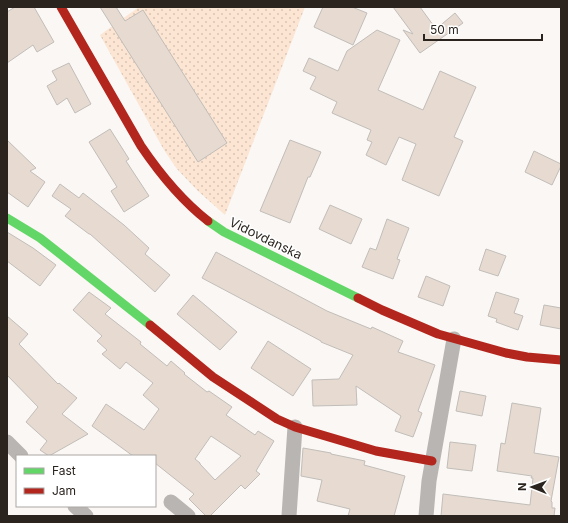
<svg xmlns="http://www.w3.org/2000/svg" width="568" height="523" viewBox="0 0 568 523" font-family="Inter,sans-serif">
<defs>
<pattern id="grass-dots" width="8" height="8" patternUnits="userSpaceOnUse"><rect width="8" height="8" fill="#fce5d3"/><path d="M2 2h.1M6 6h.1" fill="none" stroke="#d8c4b5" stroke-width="1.8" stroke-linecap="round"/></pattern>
</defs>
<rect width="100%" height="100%" fill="#faf7f4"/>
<path fill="url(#grass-dots)" d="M 139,7 L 305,7 L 225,215 L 198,191 L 177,169 L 164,150 L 100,35 Z"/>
<g fill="#e7dbd1" stroke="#c1bdb9" fill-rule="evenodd">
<path d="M 15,7 L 34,7 L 54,42 L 37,52 L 33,45 L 7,63 L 7,12 Z"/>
<path d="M 100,7 L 116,7 L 125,21 L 143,10 L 227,143 L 198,162 Z"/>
<path d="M 323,7 L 352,7 L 367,13 L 353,45 L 314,27 Z"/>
<path d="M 393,7 L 420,7 L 436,29 L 455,13 L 463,23 L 420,53 L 403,30 L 413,34 Z"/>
<path d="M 377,30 L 400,40 L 378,90 L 423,110 L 440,71 L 476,87 L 454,137 L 463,141 L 439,196 L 402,180 L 416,144 L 399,137 L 386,165 L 366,155 L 372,142 L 367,140 L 371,130 L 332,113 L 337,102 L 310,89 L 316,77 L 303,71 L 309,58 L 338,71 L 347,51 Z"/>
<path d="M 69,63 L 91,104 L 75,113 L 67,98 L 57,105 L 47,86 L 57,80 L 52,71 Z"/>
<path d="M 110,129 L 129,159 L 126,161 L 149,196 L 124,212 L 111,191 L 117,187 L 89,142 Z"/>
<path d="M 7,140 L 36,168 L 30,171 L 45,182 L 28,207 L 7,192 Z"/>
<path d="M 290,140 L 321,152 L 310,177 L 308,177 L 290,223 L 260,211 Z"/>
<path d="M 534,151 L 561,164 L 561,166 L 552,185 L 525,172 Z"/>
<path d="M 60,184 L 79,198 L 83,193 L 124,225 L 149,248 L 145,254 L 170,275 L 155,292 L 90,234 L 89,234 L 65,216 L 71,209 L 52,196 Z"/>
<path d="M 330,205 L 362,219 L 351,244 L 319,229 Z"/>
<path d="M 387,219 L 409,228 L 397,259 L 400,260 L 393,279 L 362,267 L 370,248 L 376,250 Z"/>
<path d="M 7,232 L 33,248 L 56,265 L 40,286 L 7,261 Z"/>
<path d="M 486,249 L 506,256 L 498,276 L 479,270 Z"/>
<path d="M 216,252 L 327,311 L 371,329 L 372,327 L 403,341 L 398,352 L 435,365 L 418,411 L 422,413 L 413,437 L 395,431 L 401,416 L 356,386 L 357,405 L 313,406 L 312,380 L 339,379 L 353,355 L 321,342 L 321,341 L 202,278 Z"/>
<path d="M 426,276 L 450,286 L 443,306 L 418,297 Z"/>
<path d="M 89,292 L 111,308 L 105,314 L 141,342 L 140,344 L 167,366 L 171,361 L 185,373 L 184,374 L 207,392 L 209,391 L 232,407 L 226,415 L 255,435 L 258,431 L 274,441 L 256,471 L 260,474 L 245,489 L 241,485 L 210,516 L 206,516 L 189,499 L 194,494 L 155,463 L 155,456 L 133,456 L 92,426 L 106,404 L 144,430 L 159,409 L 143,395 L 153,383 L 126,362 L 120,369 L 102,354 L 107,350 L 97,341 L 102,336 L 73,310 ZM 211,436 L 241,456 L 215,480 L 200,464 L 200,463 L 195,459 Z"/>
<path d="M 496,292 L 519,299 L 514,313 L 523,316 L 518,330 L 496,322 L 497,319 L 488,316 Z"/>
<path d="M 193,295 L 237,332 L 220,350 L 177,314 Z"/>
<path d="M 544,305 L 561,308 L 561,329 L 540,325 Z"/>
<path d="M 7,316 L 28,334 L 19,344 L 58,384 L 59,383 L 77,398 L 62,414 L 88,434 L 49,456 L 40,450 L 47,441 L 26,422 L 38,407 L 7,375 Z"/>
<path d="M 268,341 L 311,369 L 293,396 L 251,368 Z"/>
<path d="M 460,391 L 486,396 L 482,416 L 456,411 Z"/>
<path d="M 512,403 L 541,408 L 534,453 L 559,457 L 551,501 L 552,502 L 552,508 L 555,508 L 554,516 L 441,516 L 443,494 L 530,505 L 533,478 L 531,478 L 532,476 L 497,471 L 501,443 L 505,444 Z"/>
<path d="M 450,442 L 476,445 L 472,471 L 447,468 Z"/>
<path d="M 303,448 L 331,453 L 331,454 L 365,461 L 364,465 L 405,476 L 394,516 L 348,516 L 350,509 L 317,501 L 322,480 L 301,476 Z"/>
</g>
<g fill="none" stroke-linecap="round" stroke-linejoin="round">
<g stroke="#b8b5b2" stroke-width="15">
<path d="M 7,442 L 21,456"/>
<path d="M 171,502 L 188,516"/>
<path d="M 75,506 L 86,516"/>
<path d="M 289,516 L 295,427"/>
<path d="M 426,516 L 429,481 L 454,339"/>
</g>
<g stroke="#63d668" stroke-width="9">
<path d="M 7,218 L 40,238 L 150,325"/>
<path d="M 208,221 L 224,232 L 358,298"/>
</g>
<g stroke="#b3261e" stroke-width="9">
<path d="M 61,7 L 141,146 C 160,174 181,200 208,221"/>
<path d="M 358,298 L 382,310 L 438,334 L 506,353 L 527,357 L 561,360"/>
<path d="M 150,325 L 213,377 L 277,419 L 295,427 L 376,451 L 432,461"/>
</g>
</g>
<g text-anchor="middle" stroke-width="3" stroke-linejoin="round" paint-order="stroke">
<g font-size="13" fill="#2b241e" stroke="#fff">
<text transform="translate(266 238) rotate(26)" y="5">Vidovdanska</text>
</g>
</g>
<rect width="568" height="523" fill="none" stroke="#2b241e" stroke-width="16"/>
<rect x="16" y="455" width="140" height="52" fill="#ffffff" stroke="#aaa7a5"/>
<rect x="24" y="468" width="20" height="6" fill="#63d668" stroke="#aaa7a5"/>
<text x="52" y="475" font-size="12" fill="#2b241e">Fast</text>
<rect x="24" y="488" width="20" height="6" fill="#b3261e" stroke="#aaa7a5"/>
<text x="52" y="495" font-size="12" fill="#2b241e">Jam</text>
<g transform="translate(532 487) rotate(271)" stroke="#ffffff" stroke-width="3" paint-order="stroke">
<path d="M0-3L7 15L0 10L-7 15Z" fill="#2b241e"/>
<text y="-6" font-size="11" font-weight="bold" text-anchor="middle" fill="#2b241e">N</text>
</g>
<path d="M424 34v6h118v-6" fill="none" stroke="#2b241e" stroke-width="2"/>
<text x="430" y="34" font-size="12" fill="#2b241e" stroke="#ffffff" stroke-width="3" paint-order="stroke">50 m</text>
</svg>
